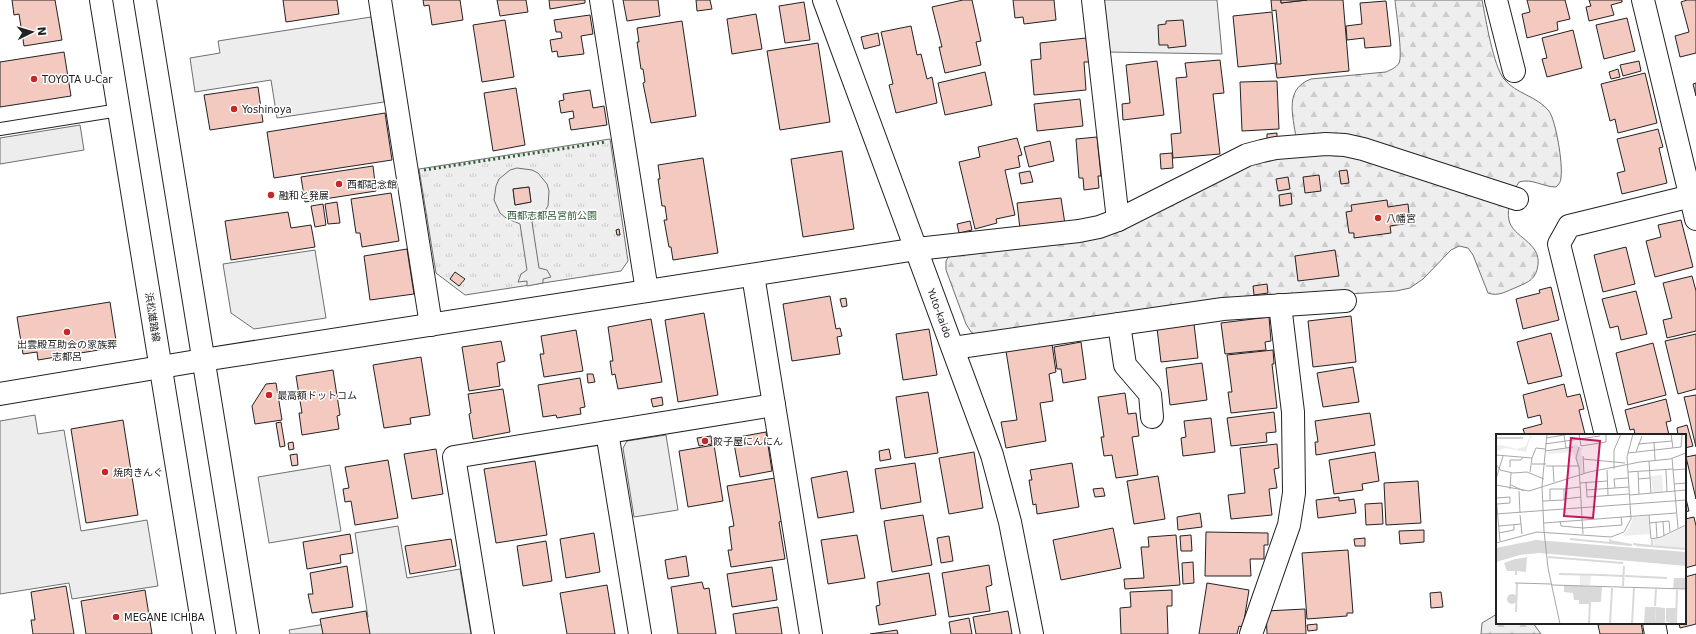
<svg xmlns="http://www.w3.org/2000/svg" width="1696" height="634" viewBox="0 0 1696 634" font-family="'DejaVu Sans','Noto Sans JP',sans-serif">
<defs>
<pattern id="forest-firs" width="22" height="20" patternUnits="userSpaceOnUse"><rect width="22" height="20" fill="#eee"/><path d="M5 1l3.5 6h-7zM16 11l3.5 6h-7z" fill="#ccc"/></pattern>
<pattern id="park-tufts" width="24" height="20" patternUnits="userSpaceOnUse"><rect width="24" height="20" fill="#eee"/><path d="M3 7l-1-3M5 7V3M7 7l1-3M15 17l-1-3M17 17v-4M19 17l1-3" fill="none" stroke="#ccc"/></pattern>
</defs>
<rect width="100%" height="100%" fill="#fff"/>
<g fill="url(#forest-firs)" stroke="#6f6f6f">
<path d="M 1395,0 L 1482,0 C 1486,20 1493,65 1504,79 C 1516,94 1537,96 1549,111 C 1556,121 1563,164 1561,177 C 1561,182 1559,184 1556,187 C 1543,187 1532,178 1519,182 C 1513,191 1506,209 1509,220 C 1512,237 1541,242 1538,265 C 1536,279 1529,282 1517,287 C 1507,291 1498,297 1488,293 L 1473,255 L 1468,248 L 1459,246 L 1451,250 L 1423,279 L 1410,288 L 1396,291 L 1238,301 L 978,336 L 971,332 L 966,324 L 946,270 L 946,261 L 950,254 L 1080,237 L 1296,138 C 1293,115 1284,89 1311,79 L 1386,72 C 1390,70 1396,68 1399,63 C 1403,55 1396,12 1395,0 Z"/>
<path d="M 1497,614 L 1497,623 L 1533,623 L 1541,634 L 1481,634 L 1482,623 Z"/>
</g>
<path fill="url(#park-tufts)" stroke="#6f6f6f" d="M 610,139 L 628,261 L 621,271 L 465,295 L 436,273 L 419,169 Z"/>
<g fill="#ededed" stroke="#6f6f6f" fill-rule="evenodd">
<path d="M 1101,0 L 1217,0 L 1222,54 L 1107,52 Z"/>
<path d="M 371,17 L 384,102 L 277,118 L 271,80 L 195,92 L 190,58 L 220,53 L 218,41 Z"/>
<path d="M 80,125 L 84,150 L 0,164 L 0,138 Z"/>
<path d="M 517,168 L 532,170 L 538,173 L 547,184 L 549,191 L 548,206 L 544,212 L 532,222 L 539,268 L 547,270 L 551,277 L 543,279 L 543,283 L 527,286 L 527,281 L 518,282 L 521,274 L 527,270 L 520,224 L 506,218 L 500,213 L 494,200 L 496,186 L 499,179 L 510,170 ZM 529,187 L 531,202 L 515,205 L 513,189 Z"/>
<path d="M 315,250 L 326,318 L 254,329 L 231,313 L 223,264 Z"/>
<path d="M 35,415 L 38,434 L 64,430 L 81,531 L 147,520 L 158,586 L 72,599 L 69,583 L 0,594 L 0,421 Z"/>
<path d="M 666,435 L 678,510 L 634,517 L 623,448 L 627,441 Z"/>
<path d="M 330,465 L 341,531 L 269,543 L 258,477 Z"/>
<path d="M 398,526 L 407,578 L 460,569 L 471,634 L 290,634 L 289,630 L 368,617 L 355,533 Z"/>
</g>
<g fill="#f3c9c0" stroke="#222">
<path d="M 12,0 L 55,0 L 62,40 L 24,46 L 19,14 L 14,15 Z"/>
<path d="M 283,0 L 337,0 L 339,14 L 286,22 Z"/>
<path d="M 423,0 L 460,0 L 463,20 L 432,25 L 429,5 L 424,6 Z"/>
<path d="M 497,0 L 526,0 L 528,12 L 500,16 Z"/>
<path d="M 549,0 L 585,0 L 585,3 L 550,9 Z"/>
<path d="M 623,0 L 658,0 L 660,16 L 627,21 Z"/>
<path d="M 696,0 L 710,0 L 712,9 L 697,11 Z"/>
<path d="M 963,0 L 972,0 L 981,41 L 976,42 L 981,65 L 945,73 L 939,47 L 942,47 L 932,7 Z"/>
<path d="M 1013,0 L 1054,0 L 1056,20 L 1024,24 L 1023,17 L 1015,18 Z"/>
<path d="M 1271,0 L 1281,0 L 1281,3 L 1307,0 L 1343,0 L 1349,71 L 1277,78 L 1275,64 L 1281,64 L 1276,10 L 1272,11 Z"/>
<path d="M 1281,0 L 1307,0 L 1281,3 Z"/>
<path d="M 1527,0 L 1565,0 L 1570,19 L 1557,22 L 1558,30 L 1527,38 L 1522,14 L 1530,12 Z"/>
<path d="M 1589,0 L 1622,0 L 1622,2 L 1611,5 L 1614,15 L 1589,21 L 1586,7 L 1591,6 Z"/>
<path d="M 1687,0 L 1696,0 L 1696,53 L 1680,57 L 1675,36 L 1689,32 L 1681,2 Z"/>
<path d="M 1386,1 L 1391,46 L 1365,48 L 1364,38 L 1347,40 L 1346,26 L 1362,24 L 1360,3 Z"/>
<path d="M 804,2 L 810,40 L 785,43 L 779,6 Z"/>
<path d="M 1272,12 L 1277,63 L 1238,67 L 1233,16 Z"/>
<path d="M 756,14 L 762,49 L 732,54 L 727,19 Z"/>
<path d="M 590,15 L 593,34 L 581,36 L 584,54 L 558,57 L 557,51 L 552,52 L 550,40 L 562,38 L 561,32 L 556,32 L 554,20 Z"/>
<path d="M 1627,18 L 1635,51 L 1604,59 L 1596,25 Z"/>
<path d="M 505,20 L 514,77 L 482,82 L 473,25 Z"/>
<path d="M 1183,20 L 1186,46 L 1168,48 L 1168,45 L 1159,45 L 1158,25 L 1166,24 L 1166,21 Z"/>
<path d="M 682,21 L 696,116 L 651,123 L 643,83 L 645,82 L 643,69 L 641,69 L 637,42 L 639,42 L 637,28 Z"/>
<path d="M 911,26 L 917,55 L 921,54 L 927,79 L 932,77 L 937,103 L 896,113 L 889,85 L 893,84 L 881,32 Z"/>
<path d="M 1573,30 L 1582,68 L 1547,77 L 1542,59 L 1547,58 L 1542,38 Z"/>
<path d="M 878,33 L 880,45 L 864,49 L 861,37 Z"/>
<path d="M 1086,38 L 1089,62 L 1084,62 L 1086,90 L 1034,95 L 1031,60 L 1041,59 L 1040,43 Z"/>
<path d="M 818,43 L 830,122 L 780,130 L 767,51 Z"/>
<path d="M 64,52 L 71,96 L 0,107 L 0,62 Z"/>
<path d="M 1220,60 L 1224,93 L 1213,94 L 1220,154 L 1173,158 L 1171,134 L 1181,133 L 1176,78 L 1187,77 L 1185,63 Z"/>
<path d="M 1157,61 L 1164,115 L 1123,120 L 1122,104 L 1130,103 L 1126,65 Z"/>
<path d="M 1639,61 L 1641,71 L 1623,76 L 1620,65 Z"/>
<path d="M 1618,69 L 1620,77 L 1611,79 L 1609,72 Z"/>
<path d="M 985,72 L 992,105 L 945,115 L 938,83 Z"/>
<path d="M 1645,73 L 1657,123 L 1618,133 L 1615,119 L 1610,121 L 1601,84 Z"/>
<path d="M 1277,81 L 1279,129 L 1242,131 L 1240,82 Z"/>
<path d="M 1696,83 L 1696,96 L 1693,84 Z"/>
<path d="M 258,87 L 263,122 L 210,130 L 204,95 Z"/>
<path d="M 516,88 L 525,145 L 493,151 L 484,93 Z"/>
<path d="M 590,90 L 593,108 L 604,106 L 607,125 L 571,130 L 569,119 L 574,118 L 573,111 L 561,113 L 559,101 L 564,100 L 563,94 Z"/>
<path d="M 1080,99 L 1083,126 L 1037,131 L 1034,104 Z"/>
<path d="M 385,113 L 392,160 L 274,178 L 267,132 Z"/>
<path d="M 1658,129 L 1663,147 L 1659,148 L 1667,183 L 1622,194 L 1617,173 L 1625,171 L 1617,139 Z"/>
<path d="M 1277,133 L 1277,141 L 1267,141 L 1267,134 Z"/>
<path d="M 1097,137 L 1101,176 L 1098,176 L 1099,188 L 1084,190 L 1083,178 L 1079,178 L 1076,139 Z"/>
<path d="M 1017,138 L 1022,155 L 1018,156 L 1020,167 L 1005,170 L 1015,215 L 996,219 L 997,223 L 975,229 L 959,162 L 980,157 L 978,147 Z"/>
<path d="M 1050,141 L 1054,161 L 1029,167 L 1024,147 Z"/>
<path d="M 842,151 L 854,229 L 803,237 L 791,159 Z"/>
<path d="M 1172,153 L 1173,168 L 1161,169 L 1160,154 Z"/>
<path d="M 703,158 L 718,253 L 673,260 L 671,247 L 669,247 L 664,220 L 667,220 L 665,206 L 662,206 L 658,179 L 660,179 L 658,165 Z"/>
<path d="M 373,166 L 376,191 L 305,202 L 301,177 Z"/>
<path d="M 1347,170 L 1349,183 L 1341,184 L 1339,171 Z"/>
<path d="M 1030,171 L 1033,182 L 1021,184 L 1019,173 Z"/>
<path d="M 1319,175 L 1321,191 L 1305,193 L 1303,177 Z"/>
<path d="M 1288,177 L 1290,189 L 1278,191 L 1276,179 Z"/>
<path d="M 529,187 L 531,202 L 515,205 L 513,189 Z"/>
<path d="M 391,193 L 399,241 L 362,247 L 360,233 L 356,233 L 351,199 Z"/>
<path d="M 1291,193 L 1292,204 L 1280,206 L 1279,195 Z"/>
<path d="M 1061,198 L 1065,224 L 1020,229 L 1017,203 Z"/>
<path d="M 1387,200 L 1388,207 L 1408,204 L 1410,223 L 1390,226 L 1391,233 L 1354,238 L 1354,233 L 1349,233 L 1346,212 L 1352,211 L 1351,205 Z"/>
<path d="M 337,202 L 340,223 L 328,224 L 325,204 Z"/>
<path d="M 323,204 L 326,225 L 315,227 L 311,206 Z"/>
<path d="M 288,212 L 291,228 L 311,225 L 315,247 L 231,260 L 225,221 Z"/>
<path d="M 1681,220 L 1693,267 L 1655,277 L 1646,241 L 1661,237 L 1658,225 Z"/>
<path d="M 970,221 L 972,230 L 959,233 L 957,224 Z"/>
<path d="M 619,229 L 620,235 L 617,235 L 616,230 Z"/>
<path d="M 1626,247 L 1635,284 L 1603,292 L 1594,255 Z"/>
<path d="M 407,249 L 414,294 L 370,300 L 364,256 Z"/>
<path d="M 1335,250 L 1339,276 L 1298,281 L 1295,256 Z"/>
<path d="M 455,272 L 465,279 L 459,286 L 450,279 Z"/>
<path d="M 1692,276 L 1696,291 L 1696,331 L 1667,338 L 1663,320 L 1672,318 L 1663,283 Z"/>
<path d="M 1267,284 L 1268,293 L 1254,295 L 1253,286 Z"/>
<path d="M 1551,287 L 1559,320 L 1523,329 L 1516,299 L 1540,293 L 1539,290 Z"/>
<path d="M 1636,291 L 1647,334 L 1621,340 L 1618,326 L 1610,328 L 1602,299 Z"/>
<path d="M 830,296 L 836,329 L 840,328 L 842,336 L 837,337 L 840,354 L 792,361 L 783,304 Z"/>
<path d="M 846,298 L 847,306 L 842,307 L 840,299 Z"/>
<path d="M 110,302 L 117,347 L 38,360 L 37,352 L 23,354 L 17,317 Z"/>
<path d="M 704,313 L 718,395 L 678,402 L 665,320 Z"/>
<path d="M 1351,316 L 1356,362 L 1313,367 L 1308,321 Z"/>
<path d="M 1269,317 L 1271,341 L 1265,342 L 1266,350 L 1225,354 L 1221,323 Z"/>
<path d="M 651,319 L 662,382 L 618,389 L 615,374 L 612,375 L 610,361 L 613,361 L 608,327 Z"/>
<path d="M 1194,324 L 1198,358 L 1161,362 L 1157,328 Z"/>
<path d="M 929,329 L 937,375 L 903,380 L 896,334 Z"/>
<path d="M 576,330 L 583,371 L 544,377 L 540,354 L 544,354 L 541,336 Z"/>
<path d="M 1551,333 L 1562,376 L 1528,384 L 1517,342 Z"/>
<path d="M 1696,334 L 1696,389 L 1678,394 L 1665,341 Z"/>
<path d="M 501,341 L 505,361 L 497,363 L 500,386 L 469,391 L 462,347 Z"/>
<path d="M 1081,342 L 1086,379 L 1063,383 L 1061,369 L 1057,369 L 1054,347 Z"/>
<path d="M 1653,343 L 1666,395 L 1628,405 L 1616,353 Z"/>
<path d="M 1052,344 L 1056,372 L 1049,374 L 1053,401 L 1040,403 L 1046,441 L 1006,448 L 1001,422 L 1017,420 L 1006,351 Z"/>
<path d="M 1273,350 L 1274,364 L 1272,364 L 1277,408 L 1231,413 L 1228,392 L 1232,392 L 1227,355 Z"/>
<path d="M 421,357 L 430,415 L 410,418 L 411,424 L 384,428 L 373,365 Z"/>
<path d="M 1202,363 L 1207,400 L 1170,405 L 1166,368 Z"/>
<path d="M 1353,367 L 1359,402 L 1323,407 L 1317,373 Z"/>
<path d="M 333,370 L 340,415 L 337,416 L 339,429 L 302,435 L 299,413 L 302,413 L 296,376 Z"/>
<path d="M 587,374 L 593,374 L 595,382 L 588,383 Z"/>
<path d="M 580,378 L 585,407 L 580,408 L 581,414 L 557,418 L 556,415 L 543,417 L 538,385 Z"/>
<path d="M 276,383 L 282,420 L 255,424 L 252,406 L 266,384 Z"/>
<path d="M 1564,384 L 1567,397 L 1580,394 L 1584,409 L 1579,410 L 1585,434 L 1525,435 L 1523,429 L 1542,424 L 1540,415 L 1528,418 L 1523,395 Z"/>
<path d="M 503,389 L 510,432 L 473,439 L 469,414 L 471,413 L 468,394 Z"/>
<path d="M 928,392 L 938,453 L 905,458 L 896,397 Z"/>
<path d="M 1125,393 L 1128,414 L 1136,413 L 1139,436 L 1132,437 L 1138,475 L 1116,478 L 1112,455 L 1104,456 L 1101,437 L 1104,437 L 1098,397 Z"/>
<path d="M 1696,395 L 1696,447 L 1684,397 Z"/>
<path d="M 662,397 L 663,405 L 653,407 L 651,399 Z"/>
<path d="M 1666,399 L 1671,421 L 1666,422 L 1669,435 L 1635,435 L 1634,429 L 1630,430 L 1625,410 Z"/>
<path d="M 1274,412 L 1276,432 L 1266,433 L 1267,442 L 1231,446 L 1227,418 Z"/>
<path d="M 1370,413 L 1375,445 L 1316,455 L 1315,442 L 1318,442 L 1315,421 Z"/>
<path d="M 1211,418 L 1215,452 L 1183,456 L 1181,438 L 1186,437 L 1184,421 Z"/>
<path d="M 123,420 L 138,515 L 86,523 L 71,429 Z"/>
<path d="M 281,422 L 285,446 L 280,447 L 276,423 Z"/>
<path d="M 1687,425 L 1693,446 L 1685,448 L 1685,435 L 1678,435 L 1677,428 Z"/>
<path d="M 766,432 L 772,471 L 740,477 L 733,438 Z"/>
<path d="M 711,436 L 712,444 L 699,446 L 697,438 Z"/>
<path d="M 293,442 L 294,449 L 289,450 L 288,443 Z"/>
<path d="M 1277,444 L 1279,468 L 1274,469 L 1277,488 L 1269,489 L 1272,515 L 1231,519 L 1228,495 L 1245,493 L 1240,448 Z"/>
<path d="M 714,445 L 723,501 L 688,507 L 679,451 Z"/>
<path d="M 436,449 L 443,494 L 412,499 L 404,454 Z"/>
<path d="M 889,449 L 891,459 L 880,461 L 879,451 Z"/>
<path d="M 974,452 L 983,508 L 949,514 L 939,458 Z"/>
<path d="M 1375,452 L 1379,481 L 1362,484 L 1363,490 L 1334,494 L 1329,460 Z"/>
<path d="M 297,454 L 298,465 L 292,466 L 290,455 Z"/>
<path d="M 1696,455 L 1696,499 L 1686,457 Z"/>
<path d="M 388,460 L 398,518 L 355,525 L 351,501 L 345,502 L 343,489 L 349,488 L 345,467 Z"/>
<path d="M 535,461 L 547,535 L 496,543 L 484,469 Z"/>
<path d="M 915,463 L 921,502 L 881,509 L 875,469 Z"/>
<path d="M 1072,463 L 1079,507 L 1037,514 L 1036,504 L 1033,505 L 1029,480 L 1032,480 L 1030,470 Z"/>
<path d="M 847,471 L 854,512 L 818,518 L 811,478 Z"/>
<path d="M 1158,476 L 1165,519 L 1134,524 L 1127,481 Z"/>
<path d="M 775,478 L 782,521 L 779,522 L 785,559 L 731,567 L 728,550 L 732,550 L 729,527 L 734,526 L 727,486 Z"/>
<path d="M 1418,481 L 1421,523 L 1386,525 L 1384,483 Z"/>
<path d="M 1103,488 L 1105,496 L 1095,497 L 1093,489 Z"/>
<path d="M 1685,495 L 1689,511 L 1685,512 Z"/>
<path d="M 1339,497 L 1339,501 L 1354,499 L 1356,513 L 1318,518 L 1316,500 Z"/>
<path d="M 1382,503 L 1383,524 L 1366,525 L 1365,504 Z"/>
<path d="M 1200,513 L 1202,527 L 1178,530 L 1177,517 Z"/>
<path d="M 923,515 L 932,565 L 892,572 L 884,521 Z"/>
<path d="M 1694,517 L 1696,526 L 1696,565 L 1685,568 L 1685,519 Z"/>
<path d="M 1113,528 L 1121,568 L 1061,580 L 1053,540 Z"/>
<path d="M 1424,530 L 1424,542 L 1400,544 L 1399,531 Z"/>
<path d="M 1206,532 L 1268,533 L 1268,545 L 1264,545 L 1264,559 L 1250,559 L 1251,576 L 1205,576 Z"/>
<path d="M 594,533 L 600,572 L 566,578 L 560,539 Z"/>
<path d="M 350,534 L 353,553 L 340,555 L 341,563 L 307,569 L 303,542 Z"/>
<path d="M 857,535 L 865,578 L 828,584 L 821,540 Z"/>
<path d="M 1176,535 L 1180,585 L 1125,589 L 1124,579 L 1144,578 L 1141,547 L 1149,547 L 1148,537 Z"/>
<path d="M 1191,535 L 1192,551 L 1181,551 L 1180,536 Z"/>
<path d="M 949,536 L 953,561 L 941,563 L 937,538 Z"/>
<path d="M 1365,538 L 1365,546 L 1355,546 L 1354,539 Z"/>
<path d="M 451,539 L 456,566 L 410,574 L 405,546 Z"/>
<path d="M 546,541 L 552,581 L 523,586 L 517,546 Z"/>
<path d="M 1348,550 L 1353,613 L 1347,613 L 1347,616 L 1307,619 L 1302,553 Z"/>
<path d="M 686,556 L 689,576 L 668,579 L 665,560 Z"/>
<path d="M 1193,562 L 1194,583 L 1183,584 L 1182,563 Z"/>
<path d="M 989,565 L 992,585 L 986,587 L 990,611 L 949,617 L 942,573 Z"/>
<path d="M 347,566 L 353,607 L 312,613 L 308,594 L 313,594 L 310,573 Z"/>
<path d="M 772,567 L 777,600 L 732,607 L 727,574 Z"/>
<path d="M 929,573 L 936,615 L 879,625 L 876,606 L 880,605 L 877,582 Z"/>
<path d="M 1696,574 L 1696,624 L 1680,628 L 1679,623 L 1685,623 L 1685,577 Z"/>
<path d="M 702,582 L 704,589 L 709,588 L 716,634 L 678,634 L 671,587 Z"/>
<path d="M 1207,583 L 1249,590 L 1243,627 L 1239,626 L 1237,634 L 1199,634 Z"/>
<path d="M 607,585 L 615,634 L 567,634 L 560,593 Z"/>
<path d="M 66,586 L 74,634 L 33,634 L 31,620 L 35,620 L 31,592 Z"/>
<path d="M 145,590 L 152,634 L 86,634 L 81,601 Z"/>
<path d="M 1172,590 L 1172,606 L 1167,606 L 1168,634 L 1121,634 L 1120,608 L 1131,607 L 1130,592 Z"/>
<path d="M 1441,592 L 1443,607 L 1431,608 L 1430,593 Z"/>
<path d="M 778,607 L 782,634 L 736,634 L 733,614 Z"/>
<path d="M 1305,609 L 1306,634 L 1267,634 L 1266,611 Z"/>
<path d="M 366,611 L 370,634 L 323,634 L 320,619 Z"/>
<path d="M 1008,611 L 1012,634 L 976,634 L 973,617 Z"/>
<path d="M 969,618 L 972,634 L 951,634 L 949,622 Z"/>
<path d="M 1607,623 L 1641,623 L 1643,634 L 1600,634 L 1598,625 Z"/>
<path d="M 1317,624 L 1317,630 L 1308,631 L 1307,625 Z"/>
<path d="M 897,630 L 898,634 L 870,634 Z"/>
</g>
<g fill="none" stroke-linecap="round" stroke-linejoin="round">
<g stroke="#222" stroke-width="14">
<path id="service" d="M 0,129 L 119,110"/>
</g>
<g stroke="#222" stroke-width="24">
<g id="minor">
<path d="M 380,0 L 431,325"/>
<path d="M 601,0 L 647,291"/>
<path d="M 1093,0 L 1118,220"/>
<path d="M 1496,0 L 1514,71"/>
<path d="M 1643,0 L 1696,219"/>
<path d="M 917,249 L 1079,231 L 1099,227 L 1118,220 L 1247,155 L 1262,151 L 1276,148 L 1326,144 L 1345,145 L 1363,149 L 1517,199"/>
<path d="M 753,275 L 811,634"/>
<path d="M 1119,324 L 1125,365 L 1150,394 L 1152,417"/>
<path d="M 953,348 L 1223,309 L 1345,301"/>
<path d="M 607,432 L 640,634"/>
<path d="M 1606,435 L 1559,244 L 1569,226 L 1696,195"/>
<path d="M 1654,623 L 1656,634"/>
<path d="M 483,634 L 454,457 L 774,405"/>
<path d="M 1251,634 L 1289,525 L 1294,493 L 1293,412 L 1280,305"/>
</g>
</g>
<g stroke="#222" stroke-width="24">
<g id="tertiary">
<path d="M 824,0 L 992,455 L 1010,522 L 1032,634"/>
<path d="M 0,394 L 203,360 L 917,249"/>
</g>
</g>
<g stroke="#222" stroke-width="24">
<g id="primary">
<path d="M 101,0 L 204,634"/>
<path d="M 145,0 L 248,634"/>
</g>
</g>
<use href="#service" stroke="#fff" stroke-width="12"/>
<use href="#minor" stroke="#fff" stroke-width="22"/>
<use href="#tertiary" stroke="#fff" stroke-width="22"/>
<use href="#primary" stroke="#fff" stroke-width="22"/>
<path stroke="#2f5e38" stroke-width="3" stroke-dasharray="2 3" stroke-linecap="butt" d="M 424,170 L 606,142"/>
</g>
<g fill="#c62828" stroke="#fff" stroke-width="1.5">
<circle cx="34" cy="79" r="4"/>
<circle cx="234" cy="109" r="4"/>
<circle cx="339" cy="184" r="4"/>
<circle cx="271" cy="195" r="4"/>
<circle cx="1378" cy="218" r="4"/>
<circle cx="67" cy="332" r="4"/>
<circle cx="269" cy="395" r="4"/>
<circle cx="705" cy="441" r="4"/>
<circle cx="105" cy="472" r="4"/>
<circle cx="116" cy="617" r="4"/>
</g>
<g text-anchor="middle" stroke-width="3" stroke-linejoin="round" paint-order="stroke">
<g font-size="10" fill="#222" stroke="#fff" text-anchor="start">
<text x="42" y="83">TOYOTA U-Car</text>
<text x="242" y="113">Yoshinoya</text>
<text x="347" y="188">西都記念館</text>
<text x="279" y="199">融和と発展</text>
<text x="1386" y="222">八幡宮</text>
<text x="67" y="348" text-anchor="middle">出雲殿互助会の家族葬<tspan x="67" dy="12">志都呂</tspan></text>
<text x="277" y="399">最高額ドットコム</text>
<text x="713" y="445">餃子屋にんにん</text>
<text x="113" y="476">焼肉きんぐ</text>
<text x="124" y="621">MEGANE ICHIBA</text>
</g>
<g font-size="10" fill="#2f5e38" stroke="#fff">
<text x="552" y="219">西都志都呂宮前公園</text>
</g>
<g font-size="10" fill="#222" stroke="#fff">
<text transform="translate(940 313) rotate(70)" y="4">Yuto-kaido</text>
<text transform="translate(153 317) rotate(81)" y="4">浜松雄踏線</text>
</g>
</g>
<g transform="translate(1496 434)">
<rect width="190" height="190" fill="#fff"/>
<path d="M 190,92 L 190,115 L 158,113 L 157,105 L 165,104 ZM 84,141 L 95,141 L 94,151 L 84,151 Z" fill="#eee"/>
<path d="M 34,1 L 38,3 L 34,4 L 30,18 L 10,14 L 0,17 L 0,12 L 5,11 L 21,15 L 30,12 ZM 80,11 L 87,15 L 85,16 L 87,39 L 84,40 L 77,18 L 51,20 L 52,18 Z" fill="#eee"/>
<path d="M 166,41 L 167,58 L 157,58 L 155,42 ZM 152,82 L 154,100 L 126,102 L 134,94 L 137,83 Z" fill="#eee"/>
<path d="M 40,106 L 190,118 L 190,132 L 43,119 L 24,121 L 0,128 L 0,114 ZM 31,123 L 30,138 L 21,137 L 21,125 ZM 19,125 L 19,137 L 11,137 L 8,129 ZM 178,144 L 190,144 L 190,155 L 177,155 ZM 68,151 L 105,153 L 104,167 L 94,166 L 94,170 L 83,170 L 83,166 L 78,166 L 77,159 L 68,158 ZM11 165a5 5 0 1 1 10 0a5 5 0 1 1-10 0ZM 149,173 L 158,173 L 158,190 L 148,190 ZM 160,173 L 169,174 L 169,190 L 159,190 ZM 170,174 L 180,174 L 179,190 L 170,188 Z" fill="#d9d9d9"/>
<path fill="none" stroke="#d9d9d9" stroke-width="2" d="M 74,105 L 134,111M 114,105 L 114,107 L 136,111M 137,110 L 156,112 L 156,106M 140,111 L 190,115M 52,123 L 127,129M 63,140 L 106,141M 20,141 L 20,125M 106,141 L 127,142M 129,142 L 171,144M 127,152 L 128,132M 159,172 L 160,155M 20,178 L 21,150M 93,190 L 94,167 L 104,167 L 105,153M 114,190 L 116,154M 136,190 L 138,154M 158,190 L 159,173M 180,190 L 181,156"/>
<path fill="none" stroke="#a7a7a7" stroke-width="1" d="M 51,0 L 46,52 L 48,97 L 52,134 L 64,190M 83,0 L 85,12 L 110,8 L 110,0M 143,0 L 162,0M 175,0 L 177,14M 68,1 L 70,14M 0,4 L 27,4M 50,4 L 74,0M 158,8 L 159,26M 49,10 L 104,2M 142,10 L 176,7M 83,13 L 80,24 L 83,33 L 87,100M 49,17 L 77,13M 140,18 L 146,2M 132,19 L 185,13 L 186,1M 0,21 L 36,24 L 40,14 L 49,15M 87,22 L 88,40M 176,24 L 182,94M 87,25 L 129,29M 153,27 L 155,59M 0,30 L 4,36 L 17,39 L 31,38 L 48,45M 36,30 L 50,30M 50,32 L 83,32M 57,32 L 58,48M 14,33 L 14,26 L 25,26 L 27,23M 118,35 L 118,16 L 125,0M 111,36 L 112,61M 170,36 L 171,58M 177,36 L 190,35M 34,38 L 36,24M 132,38 L 177,35M 142,38 L 143,60M 0,45 L 7,22M 142,45 L 154,44M 90,48 L 91,63 L 133,60M 84,49 L 111,47M 178,50 L 190,49M 0,51 L 33,57 L 93,38 L 144,28 L 174,25 L 190,19M 15,51 L 28,57M 119,54 L 118,45 L 132,44M 14,55 L 15,39M 90,56 L 133,53M 23,57 L 24,79M 134,61 L 190,56M 0,62 L 4,107M 0,64 L 14,63 L 14,69 L 1,70M 68,65 L 85,63M 47,67 L 68,66 L 68,55 L 84,53M 54,67 L 54,55 L 68,55M 0,80 L 190,66M 24,81 L 26,100M 153,81 L 155,105 L 165,103 L 190,91M 64,87 L 65,92 L 87,94 L 126,91 L 125,83M 160,88 L 161,104M 167,88 L 168,102M 48,89 L 180,79M 153,89 L 173,87 L 174,98M 3,92 L 25,90M 3,99 L 18,96 L 18,91M 0,109 L 41,98 L 115,103 L 128,98 L 135,85 L 131,23 L 137,0M 19,149 L 55,150M 56,151 L 190,155"/>
<path fill="#c2185b" fill-opacity="0.15" stroke="#c2185b" stroke-width="2" d="M 75,4 L 104,7 L 97,84 L 68,82 Z"/>
<rect width="190" height="190" fill="none" stroke="#222" stroke-width="2"/>
</g>
<g transform="translate(32 32) rotate(85)" stroke="#ffffff" stroke-width="3" paint-order="stroke">
<path d="M0-3L7 15L0 10L-7 15Z" fill="#222222"/>
<text y="-6" font-size="11" font-weight="bold" text-anchor="middle" fill="#222222">N</text>
</g>
</svg>
